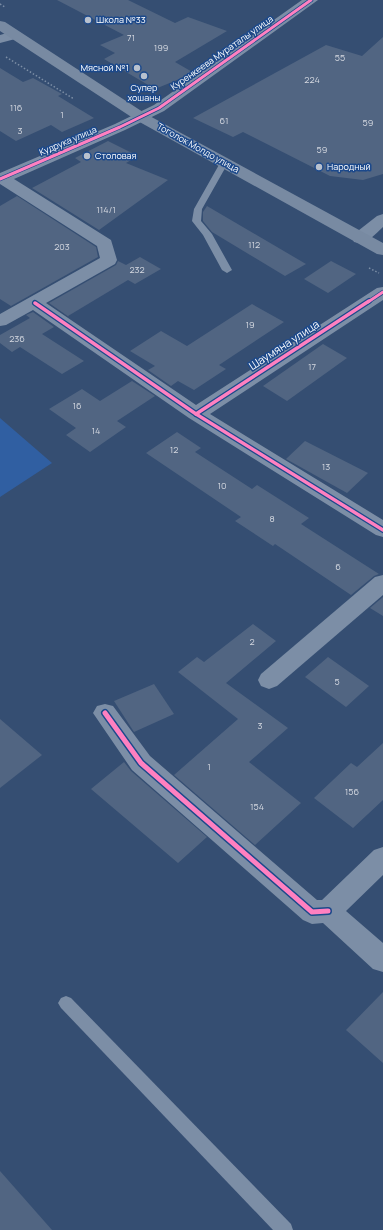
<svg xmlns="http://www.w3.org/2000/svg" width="383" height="1230" viewBox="0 0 383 1230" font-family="Manrope,sans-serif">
<rect width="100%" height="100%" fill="#354e72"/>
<path fill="#305fa2" d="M 0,418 L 52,463 L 0,497 Z"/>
<g fill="#516582">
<path d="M 57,0 L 128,0 L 175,23 L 188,17 L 227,31 L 175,62 L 194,73 L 155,89 L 104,59 L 115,53 L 100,45 L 124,35 Z"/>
<path d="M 383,37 L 383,174 L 363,180 L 330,176 L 243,132 L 233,137 L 193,118 L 326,45 L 362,56 Z"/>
<path d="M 0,68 L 23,82 L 33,78 L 62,94 L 58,96 L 94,118 L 62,132 L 51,125 L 16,141 L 0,131 Z"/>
<path d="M 108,141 L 138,156 L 126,163 L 168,180 L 99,230 L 32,188 L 81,162 L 75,158 Z"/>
<path d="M 17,196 L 96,247 L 98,257 L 11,306 L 0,299 L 0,206 Z"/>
<path d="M 207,206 L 306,264 L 285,276 L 212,232 L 203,221 L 203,212 Z"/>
<path d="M 140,257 L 161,269 L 135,284 L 128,280 L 68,316 L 69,317 L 49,303 L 116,265 L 118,261 L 126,265 Z"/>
<path d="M 331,261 L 356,274 L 328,293 L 304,279 Z"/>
<path d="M 252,304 L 284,322 L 219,365 L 226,369 L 194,390 L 178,381 L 171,386 L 148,370 L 155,366 L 130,351 L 161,331 L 187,346 Z"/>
<path d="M 33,312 L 54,327 L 42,334 L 84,361 L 62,374 L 20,347 L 12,352 L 0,343 L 0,335 L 30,318 L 26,315 Z"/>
<path d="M 323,344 L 347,358 L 287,401 L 263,386 Z"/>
<path d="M 132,381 L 155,396 L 117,421 L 126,427 L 90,452 L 66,435 L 76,428 L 49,409 L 82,389 L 100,401 Z"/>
<path d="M 177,432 L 201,448 L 195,452 L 252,489 L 257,485 L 309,518 L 301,524 L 379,574 L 374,576 L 351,595 L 275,544 L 273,546 L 235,521 L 241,517 L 146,453 Z"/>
<path d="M 305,441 L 368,473 L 347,493 L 286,459 Z"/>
<path d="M 383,597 L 383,616 L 370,608 Z"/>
<path d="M 253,624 L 276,641 L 226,683 L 288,728 L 249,762 L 301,803 L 255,845 L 174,775 L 238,719 L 178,672 L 197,657 L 204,662 Z"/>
<path d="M 328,657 L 369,686 L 346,707 L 305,677 Z"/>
<path d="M 154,684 L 174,714 L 134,732 L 114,701 Z"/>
<path d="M 0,719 L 42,755 L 0,788 Z"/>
<path d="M 383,743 L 383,800 L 353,828 L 314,798 L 351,763 L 357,767 Z"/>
<path d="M 124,762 L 131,771 L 207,837 L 178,863 L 91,789 Z"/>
<path d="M 383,992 L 383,1063 L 346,1030 Z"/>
<path d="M 0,1171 L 52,1230 L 0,1230 Z"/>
</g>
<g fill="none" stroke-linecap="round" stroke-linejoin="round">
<g stroke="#7c8ea6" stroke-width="1.5" stroke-dasharray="1.5 2" stroke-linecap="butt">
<path d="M 0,4 L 5,7"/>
<path d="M 6,57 L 74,99"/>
<path d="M 369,268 L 379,273"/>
</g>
<g fill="#7c8ea6" fill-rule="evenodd">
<path d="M 224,160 L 228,163 L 202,209 L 201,221 L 212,234 L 232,270 L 227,273 L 222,270 L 203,235 L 192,221 L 194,209 L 220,163 Z"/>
<path d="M 66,996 L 71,998 L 291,1224 L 293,1230 L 273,1230 L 61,1008 L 58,1003 L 61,998 Z"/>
</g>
<g fill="#7c8ea6" fill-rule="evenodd">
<path d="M 302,0 L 318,0 L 164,111 L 125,130 L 14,179 L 111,240 L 117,260 L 115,264 L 46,303 L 196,405 L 377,288 L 383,287 L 383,300 L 210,414 L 383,520 L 383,537 L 376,535 L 189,418 L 33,310 L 6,325 L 0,326 L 0,314 L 100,258 L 97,246 L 0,184 L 0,173 L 115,124 L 154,105 Z"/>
<path d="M 14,31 L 19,32 L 21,35 L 19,38 L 0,43 L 0,35 Z"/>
<path d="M 383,214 L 383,227 C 374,235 367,245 354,242 L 352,238 L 354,234 L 377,216 Z"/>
<path d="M 383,575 L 383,595 L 277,686 L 269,689 L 261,686 L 258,680 L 261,674 L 375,577 Z"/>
<path d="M 105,704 L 113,706 L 150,756 L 317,900 L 322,900 L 374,850 L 383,847 L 383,875 L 346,911 L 383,943 L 383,972 L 373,969 L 323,923 L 312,924 L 303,920 L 132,770 L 93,713 L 97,706 Z"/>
</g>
<path fill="#788aa2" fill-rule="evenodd" d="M 0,21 L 5,22 L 146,114 L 383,243 L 383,255 L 377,254 L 136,120 L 0,31 Z"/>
<g stroke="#1c498b" stroke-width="4.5">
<g id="cycleway-far2">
<path d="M 0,179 L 120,127 L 159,108 L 311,0"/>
<path d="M 368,302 L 383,292"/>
</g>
</g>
<g stroke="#1c498b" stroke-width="6">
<g id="cycleway-far1">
<path d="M 35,303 L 196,414 L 383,530"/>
<path d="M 196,414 L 369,301"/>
</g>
</g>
<g stroke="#1c498b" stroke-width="8">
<path id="cycleway" d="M 105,713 L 141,763 L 312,912 L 328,911"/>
</g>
<use href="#cycleway-far2" stroke="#ff80c0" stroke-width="3"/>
<use href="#cycleway-far1" stroke="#ff80c0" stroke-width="3.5"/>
<use href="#cycleway" stroke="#ff80c0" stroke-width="5"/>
</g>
<g fill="#b8c1ce" stroke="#1c498b" stroke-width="1.5">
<circle cx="88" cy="20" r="4"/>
<circle cx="137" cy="68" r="4"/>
<circle cx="144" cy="76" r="4"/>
<circle cx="87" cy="156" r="4"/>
<circle cx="319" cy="167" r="4"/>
</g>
<g text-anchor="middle" stroke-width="3" stroke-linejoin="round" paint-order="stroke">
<g font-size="9" fill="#fff" stroke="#1c498b" text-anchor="start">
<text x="96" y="23">Школа №33</text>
<text x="129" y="71" text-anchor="end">Мясной №1</text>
<text x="144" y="91" text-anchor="middle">Супер<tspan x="144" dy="10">хошаны</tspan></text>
<text x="95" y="159">Столовая</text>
<text x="327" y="170">Народный</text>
</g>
<g font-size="9" fill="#d4d8e0">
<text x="131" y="41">71</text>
<text x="161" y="51">199</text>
<text x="340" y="61">55</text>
<text x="312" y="83">224</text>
<text x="16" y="111">116</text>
<text x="62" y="118">1</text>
<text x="224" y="124">61</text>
<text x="368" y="126">59</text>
<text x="20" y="134">3</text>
<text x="322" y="153">59</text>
<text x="106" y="213">114/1</text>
<text x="254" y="248">112</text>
<text x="62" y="250">203</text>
<text x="137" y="273">232</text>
<text x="250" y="328">19</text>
<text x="17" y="342">236</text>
<text x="312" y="370">17</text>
<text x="77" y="409">16</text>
<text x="96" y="434">14</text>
<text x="174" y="453">12</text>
<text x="326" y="470">13</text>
<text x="222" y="489">10</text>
<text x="272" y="522">8</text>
<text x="338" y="570">6</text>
<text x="252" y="645">2</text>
<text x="337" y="685">5</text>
<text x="260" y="729">3</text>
<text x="209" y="770">1</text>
<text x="352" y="795">156</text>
<text x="257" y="810">154</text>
</g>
<g font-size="9" fill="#fff" stroke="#1c498b">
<text transform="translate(222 53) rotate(-35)" y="3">Куренкеева Мураталы улица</text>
<text transform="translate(68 141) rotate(-23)" y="3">Кудрука улица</text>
<text transform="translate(198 148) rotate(29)" y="3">Тоголок Молдо улица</text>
</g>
<g font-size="11" fill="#fff" stroke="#1c498b">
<text transform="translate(284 345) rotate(-33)" y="4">Шаумяна улица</text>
</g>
</g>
</svg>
